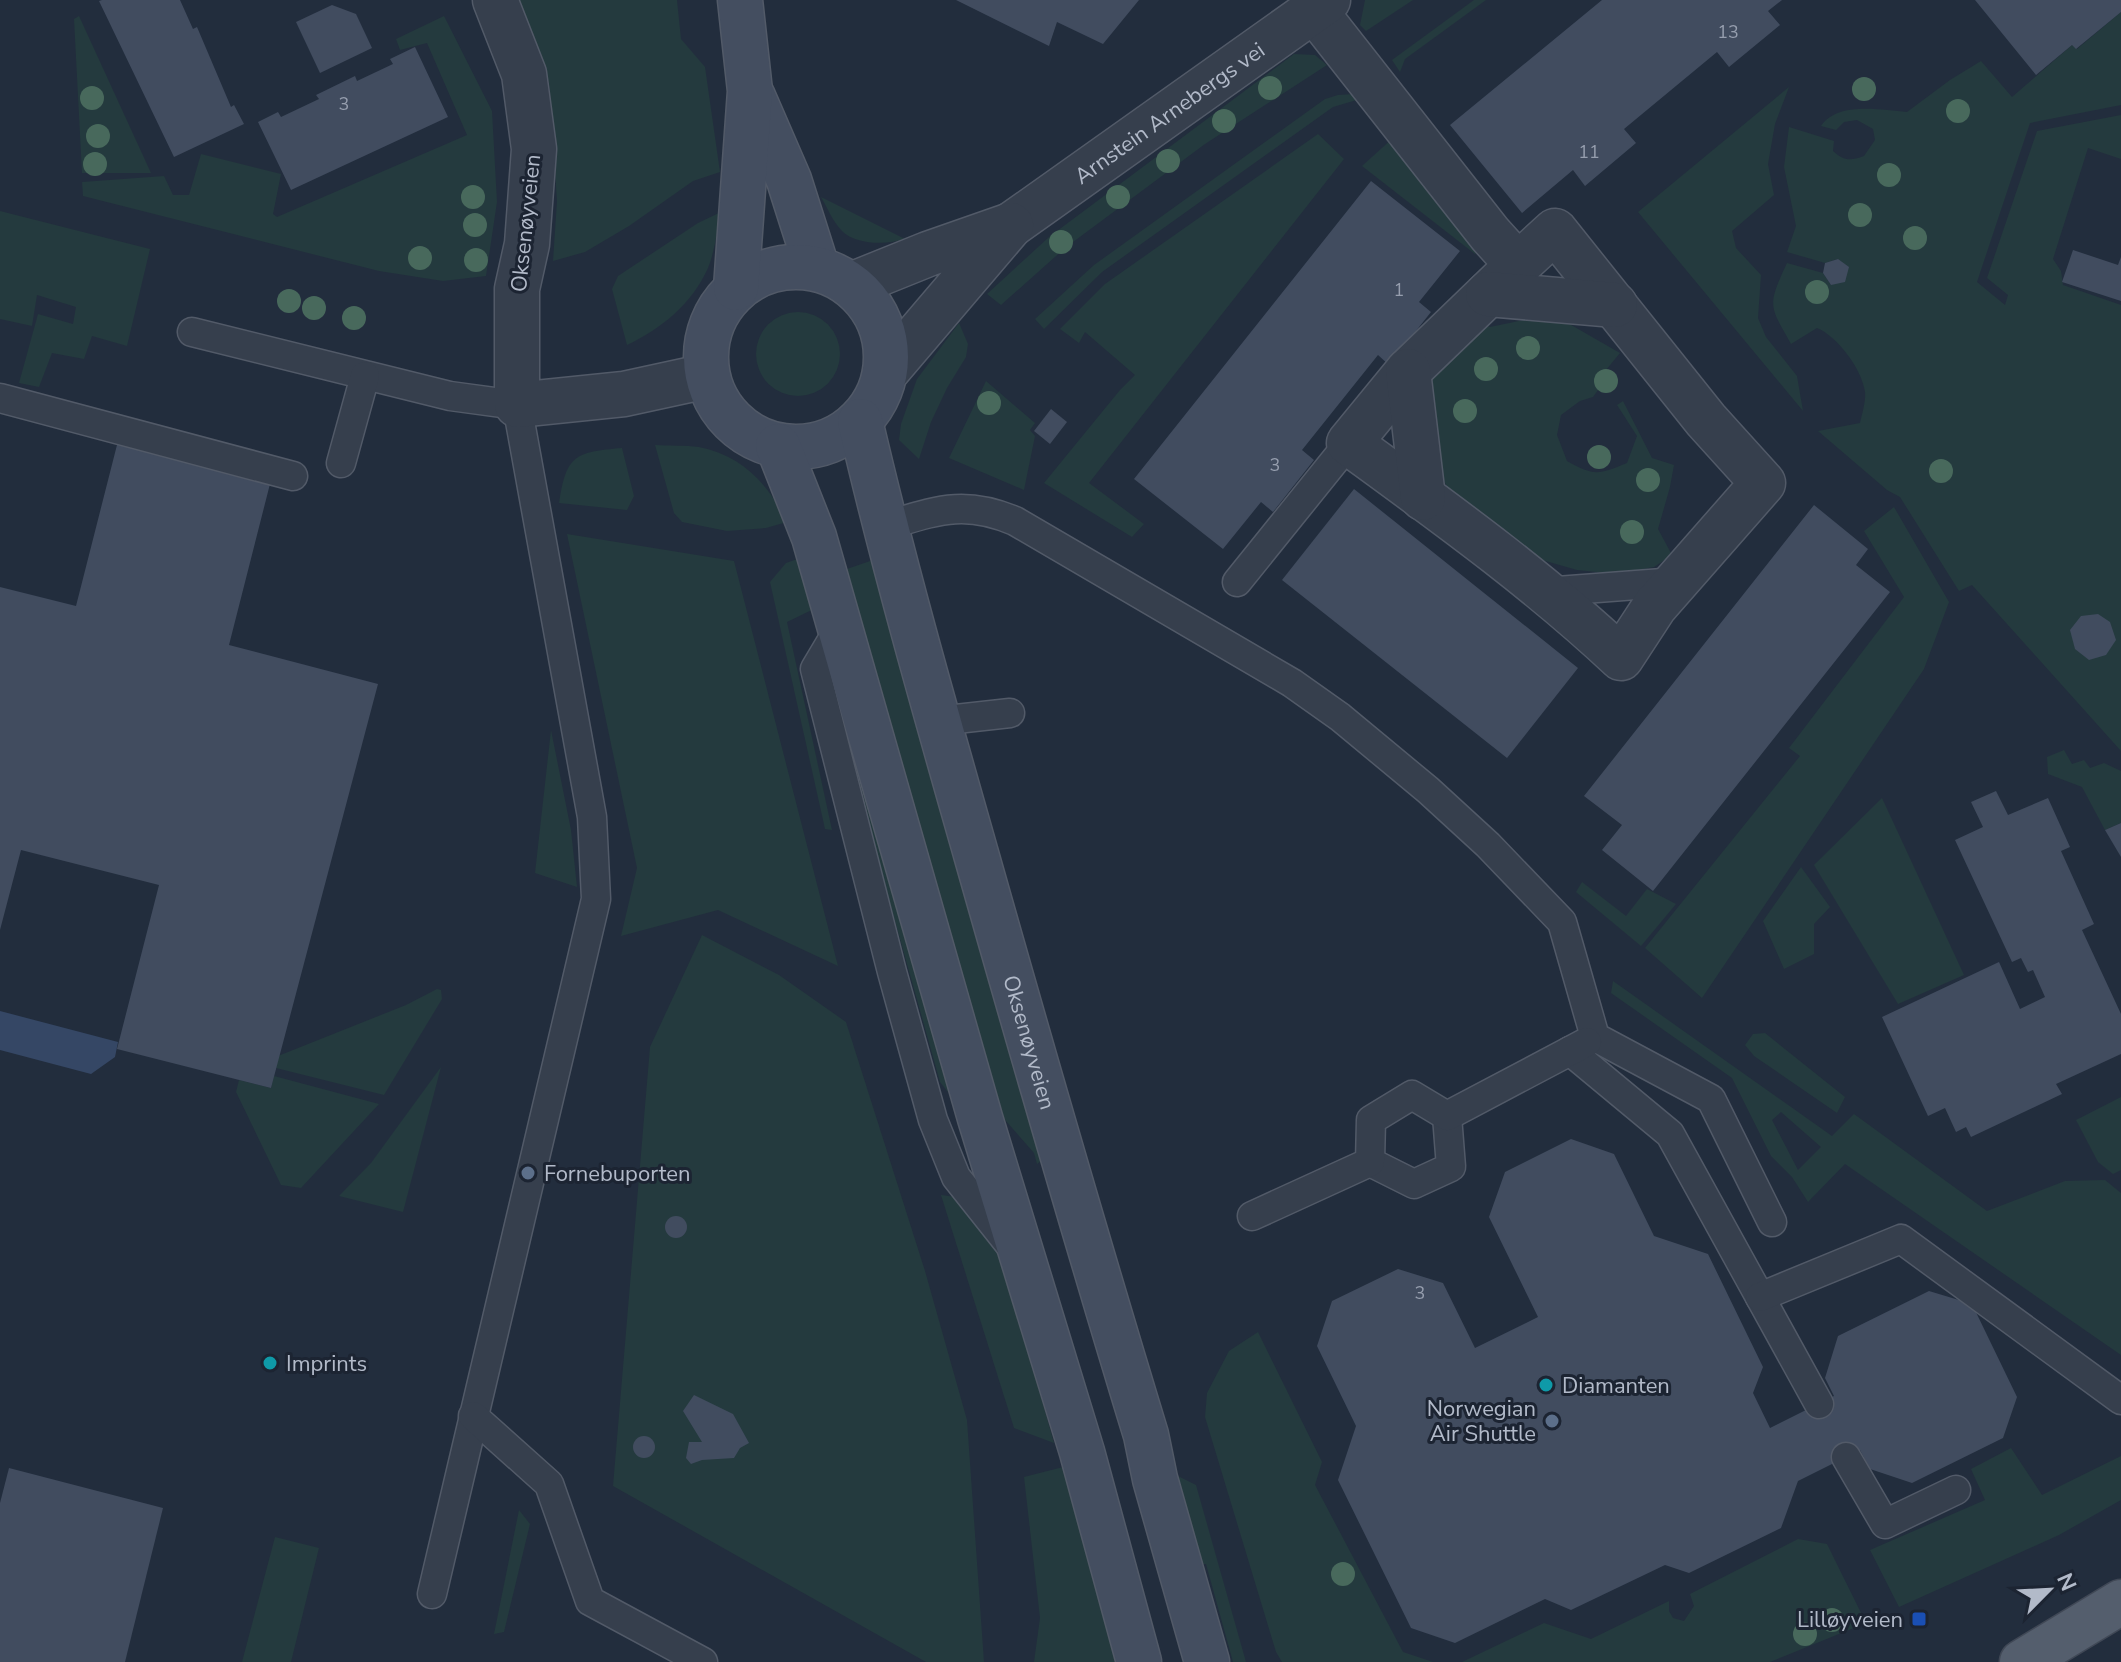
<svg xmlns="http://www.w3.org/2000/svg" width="2121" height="1662" viewBox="0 0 2121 1662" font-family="'Nunito Sans',sans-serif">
<rect width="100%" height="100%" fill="#222d3d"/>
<g fill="#243a3e" fill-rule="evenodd">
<path d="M 517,0 L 677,0 L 681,39 L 705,67 L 720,172 L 693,181 L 629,226 L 585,252 L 553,261 L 557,201 L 549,83 Z"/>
<path d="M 1365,0 L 1413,0 L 1366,31 L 1360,25 Z"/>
<path d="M 1474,0 L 1486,0 L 1405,59 L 1400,72 L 1392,60 Z"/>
<path d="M 2121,12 L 2121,105 L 2030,123 L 1977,282 L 2005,305 L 2008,295 L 1987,278 L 2037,131 L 2121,115 L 2121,159 L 2088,148 L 2053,259 L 2061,271 L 2063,285 L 2121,305 L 2121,751 L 1972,585 L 1959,591 L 1900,497 L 1887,490 L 1818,431 L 1860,423 C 1862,414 1866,401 1865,392 C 1862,369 1837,336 1817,328 L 1791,344 C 1769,305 1767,306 1787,263 L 1823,273 L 1831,285 L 1838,259 L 1825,263 L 1787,252 L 1796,226 L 1784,167 L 1789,127 L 1834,141 L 1833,151 C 1844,161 1850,161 1864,156 L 1875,140 L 1873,129 L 1857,120 L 1844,122 L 1836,130 L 1821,126 C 1838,101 1881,110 1907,112 L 1950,80 L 1981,61 L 2012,97 L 2072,45 L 2077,49 Z"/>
<path d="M 79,16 L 151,173 L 82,173 L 74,19 Z"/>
<path d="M 444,16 L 492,111 L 497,202 L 486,276 L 443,281 L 379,271 L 83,196 L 82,182 L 164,176 L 173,195 L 189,195 L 201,154 L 281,174 L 273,214 L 277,217 L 467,135 L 427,43 L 400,50 L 396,39 Z"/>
<path d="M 1294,54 L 1315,55 L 1327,65 L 1205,144 L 1065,248 L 1001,305 L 987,294 L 1049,237 Z"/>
<path d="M 1789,87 L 1775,124 L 1768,164 L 1774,195 L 1732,231 L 1736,248 L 1761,275 L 1758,318 L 1766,337 L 1797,376 L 1803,411 L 1638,212 Z"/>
<path d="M 1355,94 L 1360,99 L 1333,107 L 1102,272 L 1044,329 L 1035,319 L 1094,265 L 1325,99 L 1338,95 Z"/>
<path d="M 1318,134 L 1344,159 L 1089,483 L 1144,524 L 1132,537 L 1044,483 L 1120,390 L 1135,375 L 1085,332 L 1079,343 L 1060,329 L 1105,284 Z"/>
<path d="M 1393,138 L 1481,247 L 1475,254 L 1362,166 Z"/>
<path d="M 821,197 L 905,239 C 887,245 856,245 842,231 C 833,222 827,207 821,197 Z"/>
<path d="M 0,211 L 150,249 L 127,346 L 92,336 L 84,359 L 52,353 L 39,387 L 19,383 L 38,314 L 73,324 L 76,307 L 37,295 L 32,326 L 0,319 Z"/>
<path d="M 721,212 C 717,230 715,251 708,268 C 692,304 661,329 627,345 L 612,289 L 618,276 L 698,223 Z"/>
<circle cx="798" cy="354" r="42"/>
<path d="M 1533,318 L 1559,318 L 1620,353 L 1601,376 L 1606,379 L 1593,397 L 1580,401 L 1561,415 L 1557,435 L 1567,461 C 1594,476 1598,475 1627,463 L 1637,436 L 1617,405 L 1623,401 L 1652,458 L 1674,465 L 1670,487 L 1658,529 L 1672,555 L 1654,567 L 1616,574 L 1577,570 L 1535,558 L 1450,492 L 1427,450 L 1424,406 L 1435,367 L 1481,323 L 1490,327 Z"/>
<path d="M 959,323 L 968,344 L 966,357 L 947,388 L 931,422 L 919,459 L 899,440 L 901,424 L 917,379 Z"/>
<path d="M 986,381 L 1035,423 L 1030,430 L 1035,436 L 1024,490 L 949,458 Z"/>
<path d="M 655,445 C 669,446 685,445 699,447 C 743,456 768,484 787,522 L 766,528 L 727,531 L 682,522 L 674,513 Z"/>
<path d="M 622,448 L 634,496 L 627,510 L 559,503 C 566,455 575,452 622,448 Z"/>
<path d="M 1894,507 L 1949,602 L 1924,669 L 1702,998 L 1645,948 L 1800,756 L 1789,748 L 1904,597 L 1864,531 Z"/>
<path d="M 567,534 L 734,561 L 838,966 L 718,910 L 621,936 L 637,868 Z"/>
<path d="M 803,557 L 820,606 L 787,622 L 832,830 L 825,829 L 770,582 L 786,563 Z"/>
<path d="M 876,559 L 1044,1159 L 1037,1164 L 1034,1153 L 999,1113 L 847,569 Z"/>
<path d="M 837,670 L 963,1111 L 940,1082 L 836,710 Z"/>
<path d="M 551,730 L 571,830 L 577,887 L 535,873 Z"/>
<path d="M 2064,750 L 2072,764 L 2084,760 L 2090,768 L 2104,763 L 2121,771 L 2121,823 L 2105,830 L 2082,787 L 2048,774 L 2047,757 Z"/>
<path d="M 1882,798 L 1964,975 L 1898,1004 L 1814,865 Z"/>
<path d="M 1801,867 L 1830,907 L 1814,924 L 1814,954 L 1784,969 L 1763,921 Z"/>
<path d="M 1582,882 L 1626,916 L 1647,889 L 1676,904 L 1641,946 L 1576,892 Z"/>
<path d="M 702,935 L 779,975 L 846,1022 L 925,1271 L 967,1420 L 984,1662 L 926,1662 L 613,1486 L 650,1047 Z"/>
<path d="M 1613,981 L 1832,1136 L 1854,1114 L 1987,1211 L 2065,1181 L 2105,1180 L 2121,1193 L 2121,1355 L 1845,1164 L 1808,1202 L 1792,1177 L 1771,1156 L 1732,1078 L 1611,993 ZM 1781,1112 L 1821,1147 L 1798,1170 L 1772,1120 Z"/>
<path d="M 437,989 L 441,990 L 442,999 L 384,1095 L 276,1068 L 278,1056 L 406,1005 Z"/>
<path d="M 1765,1033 L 1845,1097 L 1837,1113 L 1754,1056 L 1745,1045 L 1753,1034 Z"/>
<path d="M 441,1067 L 403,1212 L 339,1196 L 371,1163 Z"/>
<path d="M 274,1076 L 379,1104 L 301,1188 L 281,1185 L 236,1092 L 239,1080 L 271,1088 Z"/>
<path d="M 2121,1097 L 2121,1170 L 2113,1174 L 2098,1162 L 2076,1120 Z"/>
<path d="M 941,1195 L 986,1201 L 1054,1443 L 1014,1428 Z"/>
<path d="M 1258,1332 L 1322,1462 L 1315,1485 L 1403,1652 L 1433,1662 L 1282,1662 L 1276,1652 L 1205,1417 L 1207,1393 L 1229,1351 Z"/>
<path d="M 2011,1448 L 2042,1495 L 2121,1456 L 2121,1500 L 2059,1535 L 1899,1607 L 1870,1550 L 1985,1500 L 1971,1469 Z"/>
<path d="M 1067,1466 L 1119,1662 L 1034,1662 L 1040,1618 L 1024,1477 Z"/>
<path d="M 1172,1473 L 1196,1485 L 1246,1662 L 1233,1662 L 1206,1564 L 1198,1564 Z"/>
<path d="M 519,1510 L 530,1524 L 504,1632 L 494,1634 Z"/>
<path d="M 275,1537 L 319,1548 L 291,1662 L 242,1662 Z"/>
<path d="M 1798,1539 L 1827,1544 L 1866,1623 L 1770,1662 L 1462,1662 L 1544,1623 L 1591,1639 L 1669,1601 L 1669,1611 L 1673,1618 L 1684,1621 L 1694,1606 L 1690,1594 Z"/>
</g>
<path fill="#354765" d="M 0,1011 L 118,1042 L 115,1057 L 91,1074 L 0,1050 Z"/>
<g fill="#414c5f">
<path d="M 102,0 L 180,0 L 193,29 L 197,27 L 231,107 L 234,105 L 244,124 L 174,157 L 99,1 Z"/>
<path d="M 956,0 L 1139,0 L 1103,44 L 1057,22 L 1049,46 Z"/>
<path d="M 1602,0 L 1782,0 L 1768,11 L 1780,25 L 1729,67 L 1717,52 L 1624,129 L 1636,143 L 1585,186 L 1573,170 L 1522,213 L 1450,125 Z"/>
<path d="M 1975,0 L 2121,0 L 2121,12 L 2076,49 L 2072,45 L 2036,75 Z"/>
<path d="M 332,5 L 356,14 L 372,48 L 320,73 L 296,22 Z"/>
<path d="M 415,47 L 448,117 L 291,190 L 258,122 L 278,112 L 281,117 L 319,99 L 316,95 L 355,76 L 357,81 L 393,64 L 390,59 Z"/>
<path d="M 1371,181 L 1460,251 L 1419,302 L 1431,312 L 1389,365 L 1378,355 L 1302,450 L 1314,460 L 1273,512 L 1261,502 L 1223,549 L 1134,479 Z"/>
<path d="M 2073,250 L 2118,265 L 2121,257 L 2121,301 L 2062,282 Z"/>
<path d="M 1838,259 L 1849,267 L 1845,282 L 1831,285 L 1823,273 L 1825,263 Z"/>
<path d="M 1051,409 L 1067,422 L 1050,444 L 1034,431 Z"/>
<path d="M 118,441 L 271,480 L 229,645 L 378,684 L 271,1088 L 117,1049 L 159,885 L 21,850 L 0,930 L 0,587 L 76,606 Z"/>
<path d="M 1354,489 L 1578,668 L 1507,758 L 1282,580 Z"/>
<path d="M 1814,505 L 1868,549 L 1856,565 L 1890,592 L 1653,891 L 1602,850 L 1622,825 L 1584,796 Z"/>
<path d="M 2098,614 L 2110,622 L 2116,640 L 2106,655 L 2089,660 L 2075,649 L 2070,630 L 2081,616 Z"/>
<path d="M 1996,791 L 2008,815 L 2048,798 L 2070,847 L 2061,851 L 2094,924 L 2082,930 L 2121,1014 L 2121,1054 L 2056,1084 L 2062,1094 L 1971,1137 L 1966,1127 L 1956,1132 L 1945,1108 L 1928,1116 L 1882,1017 L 1999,962 L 2020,1009 L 2045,997 L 2033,970 L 2028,972 L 2021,958 L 2012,962 L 1955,840 L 1983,827 L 1971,802 Z"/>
<path d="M 2121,823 L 2121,857 L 2105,830 Z"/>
<path d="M 1571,1139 L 1614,1154 L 1654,1236 L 1708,1254 L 1763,1367 L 1753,1393 L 1770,1428 L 1834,1396 L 1825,1378 L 1838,1336 L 1929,1291 L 1972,1304 L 2017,1397 L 2003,1438 L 1912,1483 L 1870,1469 L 1860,1450 L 1798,1481 L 1781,1528 L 1689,1573 L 1665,1565 L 1571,1610 L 1545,1599 L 1455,1643 L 1411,1628 L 1338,1480 L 1356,1426 L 1317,1346 L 1332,1301 L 1398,1269 L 1443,1283 L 1475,1348 L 1538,1317 L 1489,1217 L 1505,1172 Z"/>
<circle cx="676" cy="1227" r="11"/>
<path d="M 694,1395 L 733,1414 L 749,1443 L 740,1448 L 734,1458 L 702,1460 L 691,1464 L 686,1458 L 689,1442 L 702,1442 L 683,1411 Z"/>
<circle cx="644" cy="1447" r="11"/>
<path d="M 9,1468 L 163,1508 L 125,1662 L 0,1662 L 0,1503 Z"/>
</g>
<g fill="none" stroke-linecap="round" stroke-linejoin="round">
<g stroke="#525a68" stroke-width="31">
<g id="lane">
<path d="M 192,332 L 450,396 L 517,405 L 592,817 L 596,899 L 432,1594"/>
<path d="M 0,398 L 293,476"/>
<path d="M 341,463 L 365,376"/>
<path d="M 885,526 C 936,511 963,499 1015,521 L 1292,683 L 1340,717 L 1428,790 L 1488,845 L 1562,922 L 1595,1037 L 1711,1099 L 1772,1222"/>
<path d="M 1237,582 L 1349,443"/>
<path d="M 1544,592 L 1676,582"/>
<path d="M 840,627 L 815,669 L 892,972 L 933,1120 L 956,1177 L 1010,1245"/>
<path d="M 938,721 L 1010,713"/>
<path d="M 1570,1051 L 1670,1134 L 1819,1404"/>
<path d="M 1370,1162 L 1414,1184 L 1451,1167 L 1447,1116"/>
<path d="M 1252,1216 L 1370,1162 L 1371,1120 L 1412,1095 L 1447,1116 L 1587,1042"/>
<path d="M 1760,1297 L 1901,1239 L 2121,1400"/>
<path d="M 473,1416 L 549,1484 L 590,1601 L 703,1662"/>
<path d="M 1846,1457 L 1885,1524 L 1956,1490"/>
</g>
</g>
<g stroke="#525a68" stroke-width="47">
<g id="street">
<path d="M 495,0 L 524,74 L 534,149 L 527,244 L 517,289 L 517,405 L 624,394 L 707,376"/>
<path d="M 1314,10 L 1490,234 L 1518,265 L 1555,231 L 1706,420 L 1763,483 L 1655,606 L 1621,658 C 1537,579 1442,511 1349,443 L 1408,371 L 1518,265"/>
<path id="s1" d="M 1011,225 L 1328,0"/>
<path d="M 851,285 L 928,254 L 1011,225 L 885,373"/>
<path d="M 1488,294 L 1615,305"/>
<path d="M 1408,371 L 1423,498"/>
</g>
</g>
<g stroke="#525a68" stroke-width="47">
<g id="secondary">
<path d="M 753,97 L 789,180 L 817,268"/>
<circle cx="796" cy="357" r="90"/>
<path d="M 736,288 L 750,91 L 740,0"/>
<path id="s2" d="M 860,421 C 894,567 935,710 976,854 C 1031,1048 1087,1242 1146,1435 L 1155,1479 L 1207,1662"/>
<path d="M 778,446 L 814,537 L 980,1118 L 1082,1452 L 1139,1662"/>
</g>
</g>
<g stroke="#404856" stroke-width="47">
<path id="primary" d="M 2022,1662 L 2121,1602"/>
</g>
<use href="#lane" stroke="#363f4d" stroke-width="28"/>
<use href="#street" stroke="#363f4d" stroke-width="44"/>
<use href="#secondary" stroke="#444e60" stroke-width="44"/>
<use href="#primary" stroke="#545e6d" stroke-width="44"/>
</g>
<g fill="#48695c">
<circle cx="1270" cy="88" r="12"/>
<circle cx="1864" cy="89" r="12"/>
<circle cx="92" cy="98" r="12"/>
<circle cx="1958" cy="111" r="12"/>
<circle cx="1224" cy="121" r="12"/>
<circle cx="98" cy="136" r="12"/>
<circle cx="1168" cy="161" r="12"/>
<circle cx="95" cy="164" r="12"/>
<circle cx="1889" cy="175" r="12"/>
<circle cx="473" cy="197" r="12"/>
<circle cx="1118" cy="197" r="12"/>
<circle cx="1860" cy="215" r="12"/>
<circle cx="475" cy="225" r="12"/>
<circle cx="1915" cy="238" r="12"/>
<circle cx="1061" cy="242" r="12"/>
<circle cx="420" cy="258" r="12"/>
<circle cx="476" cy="260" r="12"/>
<circle cx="1817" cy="292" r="12"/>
<circle cx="289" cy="301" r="12"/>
<circle cx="314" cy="308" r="12"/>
<circle cx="354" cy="318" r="12"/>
<circle cx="1528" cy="348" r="12"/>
<circle cx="1486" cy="369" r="12"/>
<circle cx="1606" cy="381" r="12"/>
<circle cx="989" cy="403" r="12"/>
<circle cx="1465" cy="411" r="12"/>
<circle cx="1599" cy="457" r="12"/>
<circle cx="1941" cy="471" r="12"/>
<circle cx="1648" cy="480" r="12"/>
<circle cx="1632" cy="532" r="12"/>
<circle cx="1343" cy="1574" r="12"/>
<circle cx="1832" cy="1620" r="12"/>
<circle cx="1805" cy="1634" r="12"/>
</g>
<g fill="#5c6f8a" stroke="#1c2432" stroke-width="3">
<circle cx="528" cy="1173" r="8"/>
<circle cx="1552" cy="1421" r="8"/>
</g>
<g fill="#0f9aa8" stroke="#1c2432" stroke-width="3">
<circle cx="270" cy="1363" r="8"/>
<circle cx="1546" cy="1385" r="8"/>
</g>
<rect fill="#1a4fb4" stroke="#1c2432" stroke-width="3" x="1911" y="1611" width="16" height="16" rx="4"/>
<g text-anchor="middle" stroke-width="6" stroke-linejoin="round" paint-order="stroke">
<g font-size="18" fill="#969eae">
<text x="1728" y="38">13</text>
<text x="344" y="110">3</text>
<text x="1589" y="158">11</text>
<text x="1399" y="296">1</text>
<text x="1275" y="471">3</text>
<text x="1420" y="1299">3</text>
</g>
<g font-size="22" fill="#b2bac9" stroke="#1c2432">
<text dy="8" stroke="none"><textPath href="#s1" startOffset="194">Arnstein Arnebergs vei</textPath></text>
<text transform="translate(525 223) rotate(-84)" y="8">Oksenøyveien</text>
<text dy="8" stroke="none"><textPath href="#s2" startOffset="644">Oksenøyveien</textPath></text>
</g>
<g font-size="22" fill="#b2bac9" stroke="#1c2432" text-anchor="start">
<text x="544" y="1181">Fornebuporten</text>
<text x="286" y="1371">Imprints</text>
<text x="1562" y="1393">Diamanten</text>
<text x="1536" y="1416" text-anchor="end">Norwegian<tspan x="1536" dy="25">Air Shuttle</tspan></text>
<text x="1903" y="1627" text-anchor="end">Lilløyveien</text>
</g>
</g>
<g transform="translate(2049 1590) rotate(66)" stroke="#1c2432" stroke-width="6" paint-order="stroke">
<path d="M0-6L14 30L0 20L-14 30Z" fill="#b2bac9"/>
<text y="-12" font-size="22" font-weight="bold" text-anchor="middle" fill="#b2bac9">N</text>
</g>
</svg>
